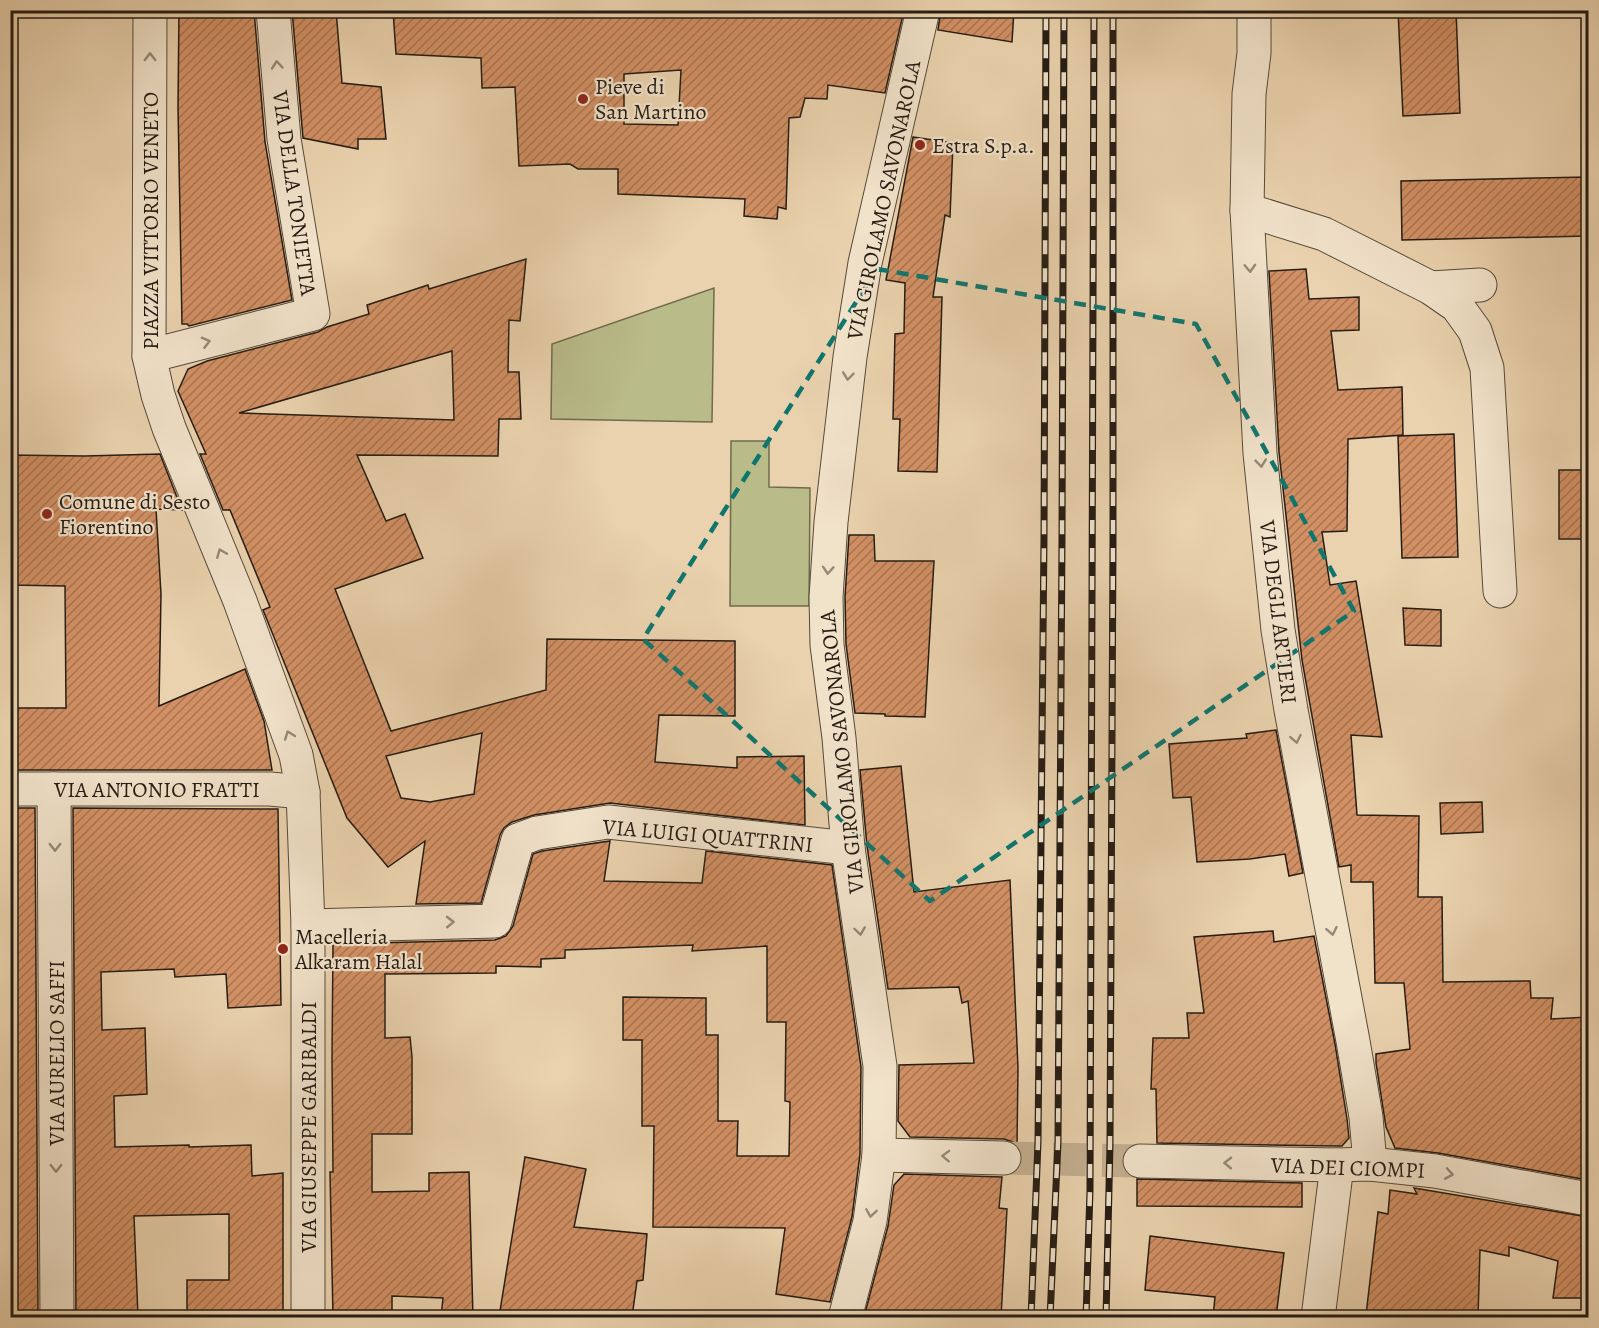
<svg xmlns="http://www.w3.org/2000/svg" width="1599" height="1328" viewBox="0 0 1599 1328" font-family="Alegreya,serif">
<defs>
<pattern id="building-hatch" width="6" height="6" patternUnits="userSpaceOnUse" patternTransform="scale(1.5)"><rect width="6" height="6" fill="#d29064"/><path d="M-1 1l2-2M0 6l6-6M5 7l2-2" fill="none" stroke="#aa7551"/></pattern>
</defs>
<rect width="100%" height="100%" fill="#ead2ae"/>
<filter id="stains"><feTurbulence type="fractalNoise" baseFrequency=".00333" numOctaves="4"/><feColorMatrix values="0 0 0 0 .2 0 0 0 0 .09 0 0 0 0 .02 0 0 0 .5 -.17"/></filter>
<radialGradient id="worn" r=".72"><stop offset=".6" stop-color="#630" stop-opacity="0"/><stop offset="1" stop-color="#630" stop-opacity=".3"/></radialGradient>
<g fill="#b9bb89" stroke="#6f6c4e" stroke-width="1.5">
<path d="M 714,288 L 712,422 L 551,419 L 552,344 Z"/>
<path d="M 731,441 L 769,441 L 769,487 L 810,488 L 809,606 L 730,606 Z"/>
</g>
<g fill="url(#building-hatch)" stroke="#251c14" stroke-width="1.5" fill-rule="evenodd">
<path d="M 179,10 L 254,10 L 265,142 L 292,300 L 189,326 L 187,324 L 182,324 L 178,107 Z"/>
<path d="M 292,10 L 336,10 L 342,83 L 381,87 L 386,139 L 358,139 L 358,149 L 303,138 Z"/>
<path d="M 393,10 L 904,10 L 885,93 L 828,85 L 827,99 L 805,98 L 800,117 L 789,118 L 786,209 L 778,207 L 777,219 L 744,216 L 745,199 L 618,194 L 618,169 L 578,169 L 570,164 L 519,166 L 515,87 L 482,88 L 481,58 L 396,54 ZM 681,70 L 678,125 L 624,124 L 624,74 Z"/>
<path d="M 941,10 L 1014,10 L 1012,42 L 938,30 Z"/>
<path d="M 1398,10 L 1456,10 L 1460,113 L 1403,116 Z"/>
<path d="M 913,137 L 953,143 L 950,217 L 945,215 L 933,297 L 942,297 L 937,472 L 898,471 L 900,419 L 893,419 L 895,334 L 904,333 L 905,283 L 886,280 Z"/>
<path d="M 1588,177 L 1588,236 L 1402,240 L 1401,181 Z"/>
<path d="M 526,259 L 520,321 L 509,320 L 508,372 L 519,372 L 521,419 L 499,419 L 498,456 L 357,455 L 386,521 L 405,514 L 423,558 L 335,589 L 391,731 L 546,690 L 547,639 L 735,641 L 735,716 L 659,715 L 655,762 L 737,768 L 737,757 L 804,756 L 805,825 L 610,803 L 534,815 L 512,822 L 504,828 L 500,835 L 481,903 L 416,904 L 425,841 L 388,867 L 347,818 L 263,610 L 270,607 L 230,510 L 223,510 L 200,454 L 206,454 L 178,391 L 188,369 L 207,361 L 318,332 L 327,327 L 369,314 L 367,305 L 428,285 L 429,289 ZM 452,351 L 454,420 L 239,413 ZM 482,733 L 474,794 L 430,802 L 401,798 L 386,756 Z"/>
<path d="M 1306,269 L 1309,299 L 1359,297 L 1359,330 L 1331,331 L 1338,390 L 1402,387 L 1403,435 L 1348,439 L 1347,531 L 1322,532 L 1330,585 L 1356,581 L 1382,737 L 1351,735 L 1357,815 L 1419,816 L 1418,897 L 1442,897 L 1443,982 L 1530,981 L 1531,998 L 1553,998 L 1551,1019 L 1588,1017 L 1588,1180 L 1438,1153 L 1395,1148 L 1386,1127 L 1376,1063 L 1376,1054 L 1410,1049 L 1404,983 L 1375,983 L 1373,882 L 1351,882 L 1351,865 L 1339,867 L 1302,660 L 1279,452 L 1269,271 Z"/>
<path d="M 1454,434 L 1458,557 L 1402,558 L 1398,436 Z"/>
<path d="M 160,454 L 182,510 L 156,509 L 161,594 L 159,706 L 245,669 L 264,721 L 272,770 L 10,770 L 10,708 L 66,708 L 65,586 L 10,585 L 10,455 L 85,456 Z"/>
<rect x="1559" y="470" width="29" height="69"/>
<path d="M 849,535 L 874,535 L 875,561 L 934,561 L 925,717 L 885,716 L 885,714 L 855,713 L 846,644 L 845,597 Z"/>
<path d="M 1403,608 L 1441,610 L 1441,646 L 1405,645 Z"/>
<path d="M 1276,730 L 1303,873 L 1289,876 L 1285,854 L 1250,859 L 1197,862 L 1191,797 L 1173,798 L 1169,744 L 1247,738 L 1246,734 Z"/>
<path d="M 901,766 L 914,892 L 1010,880 L 1018,1068 L 1017,1145 L 1013,1142 L 1004,1139 L 910,1137 L 898,1121 L 899,1065 L 974,1063 L 968,1001 L 962,1003 L 959,987 L 888,989 L 867,846 L 860,770 Z"/>
<path d="M 1482,802 L 1483,832 L 1441,834 L 1440,803 Z"/>
<path d="M 10,808 L 35,808 L 38,1315 L 10,1314 Z"/>
<path d="M 73,808 L 278,809 L 281,1005 L 228,1008 L 226,974 L 175,977 L 174,969 L 101,972 L 102,1030 L 145,1028 L 147,1094 L 114,1096 L 115,1147 L 189,1145 L 189,1147 L 251,1145 L 252,1176 L 283,1173 L 283,1317 L 187,1317 L 187,1280 L 229,1280 L 229,1214 L 134,1216 L 138,1317 L 83,1317 L 83,1316 L 76,1316 Z"/>
<path d="M 610,841 L 604,881 L 702,883 L 706,851 L 832,865 L 861,1067 L 860,1154 L 852,1217 L 830,1302 L 776,1294 L 785,1228 L 653,1227 L 654,1126 L 642,1126 L 642,1040 L 623,1040 L 623,997 L 706,998 L 706,1035 L 718,1035 L 718,1121 L 738,1121 L 737,1156 L 789,1156 L 790,1102 L 785,1101 L 786,1022 L 767,1022 L 767,946 L 692,951 L 693,945 L 565,950 L 565,958 L 541,959 L 541,967 L 496,966 L 496,973 L 385,974 L 385,1038 L 410,1037 L 412,1057 L 412,1134 L 372,1134 L 372,1192 L 429,1191 L 429,1173 L 469,1172 L 473,1317 L 441,1317 L 443,1298 L 392,1296 L 392,1317 L 333,1317 L 330,1172 L 333,1172 L 332,1058 L 333,944 L 495,940 L 506,936 L 513,926 L 533,854 L 542,851 Z"/>
<path d="M 1273,931 L 1274,942 L 1314,936 L 1335,1044 L 1347,1119 L 1349,1138 L 1342,1146 L 1337,1146 L 1157,1143 L 1156,1089 L 1151,1089 L 1153,1038 L 1189,1038 L 1187,1013 L 1204,1013 L 1194,937 Z"/>
<path d="M 525,1157 L 586,1169 L 574,1227 L 647,1234 L 643,1280 L 637,1281 L 632,1317 L 499,1317 Z"/>
<path d="M 904,1174 L 1002,1177 L 999,1208 L 1007,1209 L 1001,1317 L 864,1317 L 888,1226 L 894,1185 Z"/>
<path d="M 1137,1179 L 1302,1183 L 1302,1207 L 1137,1206 Z"/>
<path d="M 1414,1188 L 1588,1217 L 1588,1256 L 1585,1298 L 1553,1298 L 1558,1261 L 1509,1247 L 1509,1256 L 1480,1250 L 1478,1317 L 1389,1317 L 1366,1315 L 1378,1212 L 1388,1214 L 1390,1190 L 1417,1194 Z"/>
<path d="M 1150,1236 L 1284,1253 L 1276,1317 L 1213,1317 L 1215,1297 L 1145,1290 Z"/>
</g>
<g fill="none" stroke-linecap="round" stroke-linejoin="round">
<path stroke="#c3ae8f" stroke-width="33" stroke-dasharray="33 16" stroke-linecap="butt" d="M 1004,1158 L 1140,1161"/>
<g stroke="#564a3a" stroke-width="35">
<g id="minor">
<path d="M 150,10 L 149,356 L 158,395 L 169,428 L 240,601 L 296,755 L 303,792 L 308,926 L 308,1318"/>
<path d="M 1254,10 L 1254,53 L 1249,94 L 1247,210 L 1260,453 L 1278,630 L 1291,710 L 1353,1041 L 1366,1117 L 1370,1164"/>
<path d="M 1247,210 L 1324,234 L 1431,288 L 1457,306 L 1475,331 L 1487,368 L 1500,591"/>
<path d="M 1431,288 L 1480,285"/>
<path d="M 149,356 L 313,314 L 284,139 L 273,10"/>
<path d="M 10,789 L 270,789 L 303,792"/>
<path d="M 54,789 L 57,1318"/>
<path d="M 308,926 L 495,921 L 518,840 L 537,833 L 608,822 L 848,848"/>
<path d="M 879,1155 L 1004,1158"/>
<path d="M 1140,1161 L 1337,1165 L 1370,1164 L 1435,1171 L 1588,1199"/>
<path d="M 845,1318 L 870,1221 L 879,1155 L 880,1066 L 848,848 L 839,738 L 827,645 L 826,597 L 831,522 L 850,357 L 865,263 L 923,10"/>
<path d="M 1318,1318 L 1337,1165"/>
</g>
</g>
<use href="#minor" stroke="#f1e2ca" stroke-width="33"/>
<g stroke="#251c14" stroke-width="7">
<g id="rail">
<path d="M 1031,1318 L 1038,1142 L 1044,537 L 1046,10"/>
<path d="M 1050,1318 L 1058,1142 L 1062,537 L 1064,10"/>
<path d="M 1086,1318 L 1090,1190 L 1094,10"/>
<path d="M 1106,1318 L 1110,1144 L 1113,539 L 1113,10"/>
</g>
</g>
<use href="#rail" stroke="#f1e2ca" stroke-width="4.5" stroke-dasharray="14" stroke-linecap="butt"/>
</g>
<defs><path id="oneway-chevron" d="M-2-3.5L2.5 0L-2 3.5" fill="none" stroke-width="1.6" stroke-linecap="round" stroke-linejoin="round" transform="scale(1.5)"/></defs>
<g stroke="#958978">
<use href="#oneway-chevron" transform="translate(150 57) rotate(-90)"/>
<use href="#oneway-chevron" transform="translate(277 65) rotate(-95)"/>
<use href="#oneway-chevron" transform="translate(1250 268) rotate(87)"/>
<use href="#oneway-chevron" transform="translate(206 342) rotate(-14)"/>
<use href="#oneway-chevron" transform="translate(848 376) rotate(97)"/>
<use href="#oneway-chevron" transform="translate(1261 463) rotate(84)"/>
<use href="#oneway-chevron" transform="translate(221 553) rotate(-112)"/>
<use href="#oneway-chevron" transform="translate(828 570) rotate(94)"/>
<use href="#oneway-chevron" transform="translate(289 735) rotate(-110)"/>
<use href="#oneway-chevron" transform="translate(1296 739) rotate(79)"/>
<use href="#oneway-chevron" transform="translate(55 847) rotate(90)"/>
<use href="#oneway-chevron" transform="translate(450 922) rotate(-1)"/>
<use href="#oneway-chevron" transform="translate(860 931) rotate(82)"/>
<use href="#oneway-chevron" transform="translate(1332 931) rotate(79)"/>
<use href="#oneway-chevron" transform="translate(946 1156) rotate(-178)"/>
<use href="#oneway-chevron" transform="translate(1228 1163) rotate(-179)"/>
<use href="#oneway-chevron" transform="translate(56 1168) rotate(90)"/>
<use href="#oneway-chevron" transform="translate(1449 1174) rotate(10)"/>
<use href="#oneway-chevron" transform="translate(871 1213) rotate(99)"/>
</g>
<path fill="none" stroke="#0f766e" stroke-width="4.5" stroke-dasharray="12 8" stroke-linejoin="round" d="M 877,269 L 1196,324 L 1354,611 L 930,901 L 643,639 Z"/>
<g fill="#8f2418" stroke="#f1e2ca" stroke-width="2">
<circle cx="583" cy="99" r="6"/>
<circle cx="920" cy="145" r="6"/>
<circle cx="47" cy="514" r="6"/>
<circle cx="283" cy="949" r="6"/>
</g>
<g text-anchor="middle" stroke-width="4.5" stroke-linejoin="round" paint-order="stroke">
<g font-size="22" fill="#251c14" stroke="#f1e2ca" text-anchor="start">
<text x="595" y="94">Pieve di<tspan x="595" dy="25">San Martino</tspan></text>
<text x="932" y="153">Estra S.p.a.</text>
<text x="59" y="509">Comune di Sesto<tspan x="59" dy="25">Fiorentino</tspan></text>
<text x="295" y="944">Macelleria<tspan x="295" dy="25">Alkaram Halal</tspan></text>
</g>
<g font-size="22" fill="#251c14" stroke="#f1e2ca">
<text transform="translate(295 193) rotate(82)" y="8">VIA DELLA TONIETTA</text>
<text transform="translate(883 200) rotate(-78)" y="8">VIA GIROLAMO SAVONAROLA</text>
<text transform="translate(150 221) rotate(-90)" y="8">PIAZZA VITTORIO VENETO</text>
<text transform="translate(1279 612) rotate(83)" y="8">VIA DEGLI ARTIERI</text>
<text transform="translate(841 752) rotate(-96)" y="8">VIA GIROLAMO SAVONAROLA</text>
<text x="157" y="797">VIA ANTONIO FRATTI</text>
<text transform="translate(708 835) rotate(5)" y="8">VIA LUIGI QUATTRINI</text>
<text transform="translate(56 1053) rotate(-90)" y="8">VIA AURELIO SAFFI</text>
<text transform="translate(308 1127) rotate(-90)" y="8">VIA GIUSEPPE GARIBALDI</text>
<text transform="translate(1348 1167) rotate(2)" y="8">VIA DEI CIOMPI</text>
</g>
</g>
<rect width="1599" height="1328" fill="none" stroke="#ead2ae" stroke-width="36"/>
<rect x="12" y="12" width="1575" height="1304" fill="none" stroke="#251c14" stroke-width="3"/>
<rect x="18" y="18" width="1563" height="1292" fill="none" stroke="#251c14" stroke-width="1.5"/>
<rect width="100%" height="100%" filter="url(#stains)"/>
<rect width="100%" height="100%" fill="url(#worn)"/>
</svg>
